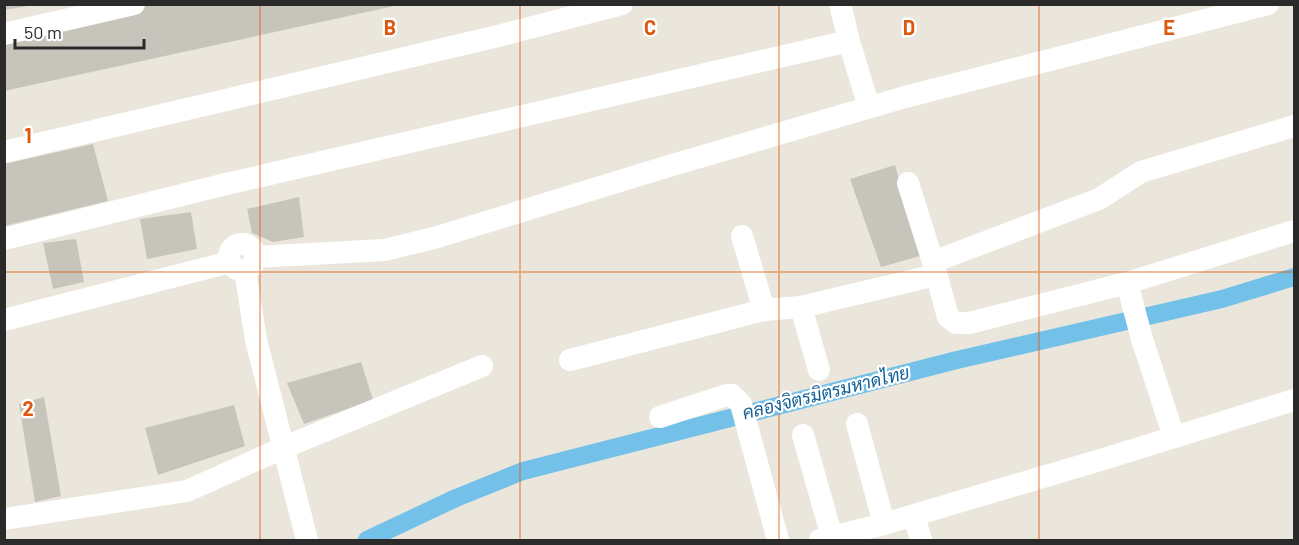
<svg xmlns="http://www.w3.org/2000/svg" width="1299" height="545" viewBox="0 0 1299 545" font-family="Barlow,Sarabun,sans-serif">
<rect width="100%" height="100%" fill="#ebe6dc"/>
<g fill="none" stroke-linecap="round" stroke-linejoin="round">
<path stroke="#73c1e9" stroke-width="18" d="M 367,540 L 456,498 L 523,471 L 957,360 L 1222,299 L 1294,277"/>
</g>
<g fill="#c7c4bb">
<path d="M 4,4 L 28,4 L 28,6 L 4,10 Z"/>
<path d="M 134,4 L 399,4 L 399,5 L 4,91 L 4,34 Z"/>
<path d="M 93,144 L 108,201 L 4,226 L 4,164 Z"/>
<path d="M 895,165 L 920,256 L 881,267 L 850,179 Z"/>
<path d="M 299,197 L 304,237 L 273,242 L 252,233 L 247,209 Z"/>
<path d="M 191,212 L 197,249 L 147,259 L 140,219 Z"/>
<path d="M 76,239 L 84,282 L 53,289 L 43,243 Z"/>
<path d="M 361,362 L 373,400 L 304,424 L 287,383 Z"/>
<path d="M 44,397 L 61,496 L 35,502 L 19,404 Z"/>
<path d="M 234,405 L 245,446 L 158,475 L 145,428 Z"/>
</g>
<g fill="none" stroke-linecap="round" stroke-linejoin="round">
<g stroke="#fff" stroke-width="22">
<path d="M 4,34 L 134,4"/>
<path d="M 851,48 L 869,107"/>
<path d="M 4,152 L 494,37 L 622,4"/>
<path d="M 908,183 L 933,262 L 948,317 L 956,323 L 969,323 L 1127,283 L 1294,231"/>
<path d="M 742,236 L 764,310"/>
<path d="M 4,239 L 222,185 L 849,41 L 840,4"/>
<circle cx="242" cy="257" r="13"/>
<path d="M 256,257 L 384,250 L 434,238 L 669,166 L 905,97 L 1268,4"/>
<path d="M 933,262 L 1099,199 L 1141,172 L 1294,126"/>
<path d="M 245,270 L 256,340 L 307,540"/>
<path d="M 1127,283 L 1142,339 L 1174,437"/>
<path d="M 801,307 L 819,370"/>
<path d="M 4,320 L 230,262"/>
<path d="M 570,360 L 764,310 L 801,307 L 936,275"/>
<path d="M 660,417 L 727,395 L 732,395 L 741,404 L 778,540"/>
<path d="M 857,424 L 884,524"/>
<path d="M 803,435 L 832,537"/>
<path d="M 914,516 L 921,540"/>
<path d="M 4,519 L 187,491 L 285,447 L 482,366"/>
<path d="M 820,540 L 884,524 L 1107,458 L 1294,400"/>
</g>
</g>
<path fill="none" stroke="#de570e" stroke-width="1.5" stroke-opacity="0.55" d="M 260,4 L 260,540M 520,4 L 520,540M 779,4 L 779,540M 1039,4 L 1039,540M 4,272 L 1294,272"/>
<g text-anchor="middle" stroke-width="4.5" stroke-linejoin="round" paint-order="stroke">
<g font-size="18" font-style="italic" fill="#135f94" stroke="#fff">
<text transform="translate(826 393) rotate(-14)" y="6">คลองจิตรมิตรมหาดไทย</text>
</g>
</g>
<g font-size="20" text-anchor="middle" font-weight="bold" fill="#de570e" stroke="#fff" stroke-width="4.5" stroke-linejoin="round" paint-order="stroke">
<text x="390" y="35">B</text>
<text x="650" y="35">C</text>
<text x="909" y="35">D</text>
<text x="1169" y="35">E</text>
<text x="28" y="143">1</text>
<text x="28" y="416">2</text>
</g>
<rect width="1299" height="545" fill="none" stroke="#2a2a2a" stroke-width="12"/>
<path d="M15 39v9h129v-9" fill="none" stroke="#2a2a2a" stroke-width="3"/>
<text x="24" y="39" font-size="18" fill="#2a2a2a" stroke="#ffffff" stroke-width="4.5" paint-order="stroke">50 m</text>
</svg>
